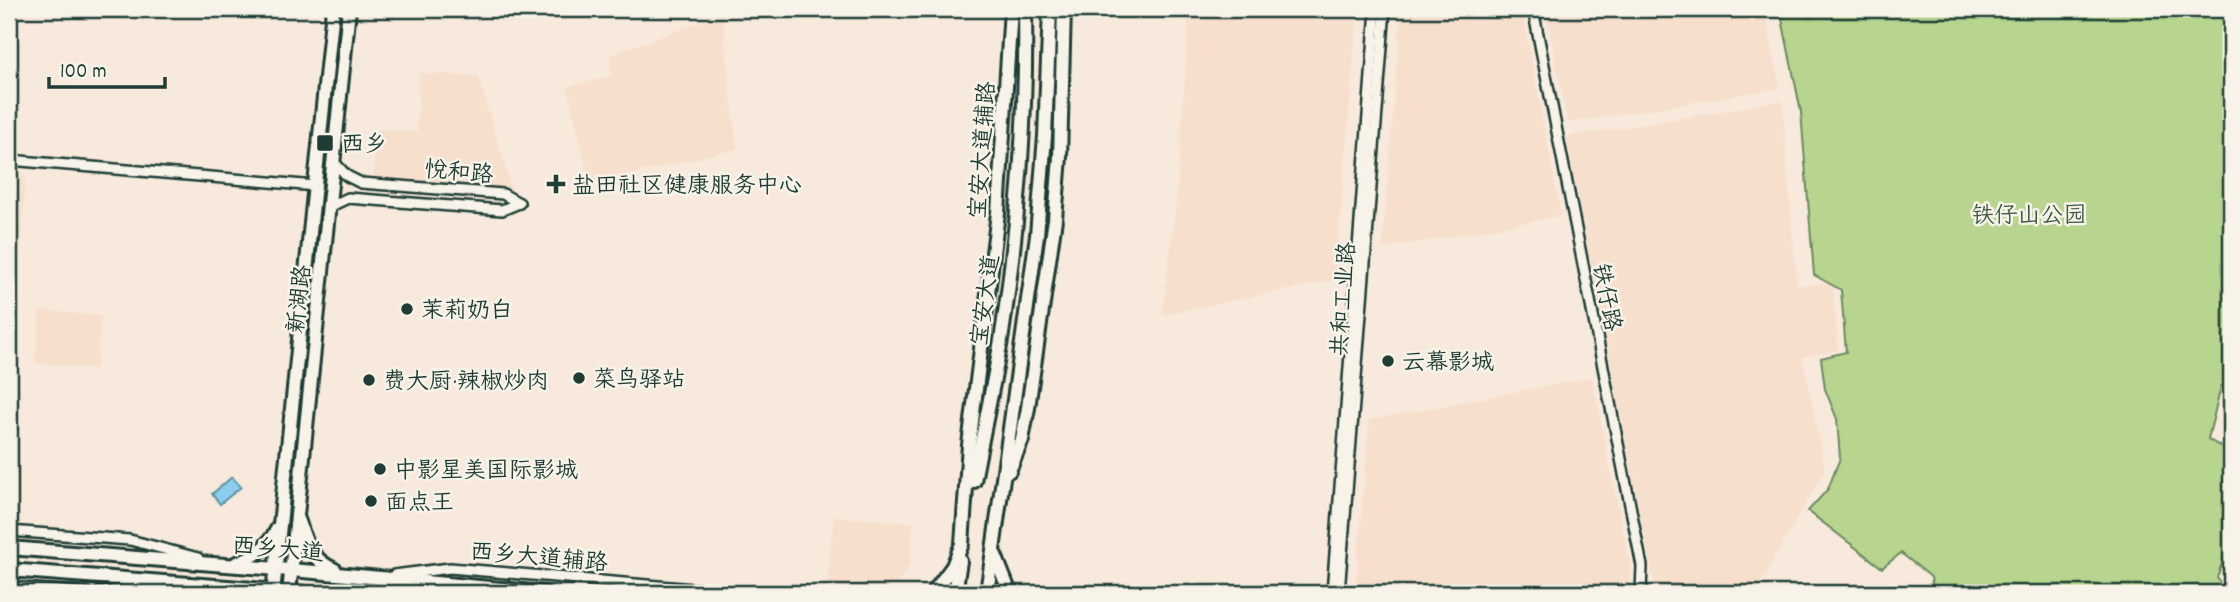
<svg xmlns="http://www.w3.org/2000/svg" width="2240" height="602" viewBox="0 0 2240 602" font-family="Dekko,'LXGW WenKai TC',sans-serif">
<rect width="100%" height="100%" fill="#f7eadc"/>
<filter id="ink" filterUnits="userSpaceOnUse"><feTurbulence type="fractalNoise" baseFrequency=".0143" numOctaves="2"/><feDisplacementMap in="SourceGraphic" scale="14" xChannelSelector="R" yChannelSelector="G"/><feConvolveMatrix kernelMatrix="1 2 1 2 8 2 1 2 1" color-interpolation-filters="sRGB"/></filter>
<g filter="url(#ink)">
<g fill="#f7dfcd">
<path d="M 1189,9 L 1358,9 L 1335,280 L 1162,315 L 1177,194 Z"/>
<path d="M 1401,9 L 1522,9 L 1561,216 L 1382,249 Z"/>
<path d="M 1545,9 L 1765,9 L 1780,88 L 1568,123 Z"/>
<path d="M 722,14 L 737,149 L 590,184 L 567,87 L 611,76 L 610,55 Z"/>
<path d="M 419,73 L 478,76 L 512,190 L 373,178 L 377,129 L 417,132 Z"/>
<path d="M 1782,101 L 1797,285 L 1833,283 L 1838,350 L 1803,357 L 1825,470 L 1755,593 L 1656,593 L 1566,137 Z"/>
<path d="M 9,175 L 26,176 L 20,252 L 9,251 Z"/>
<path d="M 40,310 L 101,316 L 96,369 L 35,363 Z"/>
<path d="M 1592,377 L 1630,567 L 1629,593 L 1355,593 L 1369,420 Z"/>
<path d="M 833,516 L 913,523 L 910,563 L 898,585 L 853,593 L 827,593 Z"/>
</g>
<path fill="#b7d58e" stroke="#6b8961" stroke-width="2" d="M 1780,9 L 2227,9 L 2231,17 L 2231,381 L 2221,386 L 2208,439 L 2231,453 L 2231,535 L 2217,578 L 2229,593 L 1934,593 L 1931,577 L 1901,553 L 1882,568 L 1808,511 L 1828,489 L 1840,458 L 1837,419 L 1825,389 L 1821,358 L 1846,352 L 1841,290 L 1814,275 L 1801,112 Z"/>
<path fill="#8acdec" stroke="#5f93a2" stroke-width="2" d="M 232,477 L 241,487 L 220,504 L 212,494 Z"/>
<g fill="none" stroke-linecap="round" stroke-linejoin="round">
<g stroke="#1f3d34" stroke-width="14">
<g id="minor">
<path d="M 1533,9 L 1642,566 L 1641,593"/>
<path d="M 9,160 L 316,186"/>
<path d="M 333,161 L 347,176 L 361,183 L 503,194 L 519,203"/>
<path d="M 329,207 L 348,198 L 502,210 L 519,203"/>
<path d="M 9,531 L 130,540 L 198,558"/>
<path d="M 394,575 L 450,568 L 740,593"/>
<path d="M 9,587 L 88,593"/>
<path d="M 98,593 L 162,586"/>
<path d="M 1332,593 L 1376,9"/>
<path d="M 1339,593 L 1385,9"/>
</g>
</g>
<g stroke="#1f3d34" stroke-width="18">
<g id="major">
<path d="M 1009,471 L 1022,440 L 1028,408 L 1055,219 L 1060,157 L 1064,9"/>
<path d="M 974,481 C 983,432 994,383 1002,334 C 1018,231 1027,112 1025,9"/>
<path d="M 298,519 C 305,542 311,560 335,570"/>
<path d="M 9,548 L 315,572 L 544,593"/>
<path d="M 995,555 L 1010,593"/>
<path d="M 235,564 C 256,556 267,548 278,528"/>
<path d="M 9,570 L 305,593"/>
<path d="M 273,593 L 333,9"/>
<path d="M 289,593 L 349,9"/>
<path d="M 933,593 L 953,566 L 962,544 L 969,445 L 998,213 L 1011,9"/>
<path d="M 955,593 L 960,561"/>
<path d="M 987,593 L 1037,235 L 1045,136 L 1050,9"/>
</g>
</g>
<use href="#minor" stroke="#f7f3e8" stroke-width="9"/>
<use href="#major" stroke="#f7f3e8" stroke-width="12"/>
</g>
</g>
<g fill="#1f3d34" stroke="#f7f3e8" stroke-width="2.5">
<rect x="316" y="134" width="18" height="18" rx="3.5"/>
<path d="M552.5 173.5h7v7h7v7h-7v7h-7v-7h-7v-7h7z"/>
<circle cx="407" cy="309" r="7"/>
<circle cx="1388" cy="361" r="7"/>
<circle cx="579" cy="378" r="7"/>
<circle cx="369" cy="380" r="7"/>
<circle cx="380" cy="469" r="7"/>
<circle cx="371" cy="501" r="7"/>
</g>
<g text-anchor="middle" stroke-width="5" stroke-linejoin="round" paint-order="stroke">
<g font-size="23" fill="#1f3d34" stroke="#f7f3e8" text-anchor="start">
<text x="341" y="151">西乡</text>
<text x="572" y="192">盐田社区健康服务中心</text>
<text x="421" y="317">茉莉奶白</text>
<text x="1402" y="369">云幕影城</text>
<text x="593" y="386">菜鸟驿站</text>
<text x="383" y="388">费大厨·辣椒炒肉</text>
<text x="394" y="477">中影星美国际影城</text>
<text x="385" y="509">面点王</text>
</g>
<g font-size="23" fill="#1f3d34" stroke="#f7f3e8">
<text transform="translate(981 150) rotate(-86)" y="8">宝安大道辅路</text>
<text transform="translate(459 171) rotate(5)" y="8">悦和路</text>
<text transform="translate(1608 297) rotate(79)" y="8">铁仔路</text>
<text transform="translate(298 299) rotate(-84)" y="8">新湖路</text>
<text transform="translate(1342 299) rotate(-86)" y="8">共和工业路</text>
<text transform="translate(984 300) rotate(-82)" y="8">宝安大道</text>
<text transform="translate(278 548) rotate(5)" y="8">西乡大道</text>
<text transform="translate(539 556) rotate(5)" y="8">西乡大道辅路</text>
</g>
<g font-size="23" fill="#3d5b46" stroke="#f7f3e8">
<text x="2029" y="222">铁仔山公园</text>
</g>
</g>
<rect width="2240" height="602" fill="none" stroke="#f7f3e8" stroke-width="35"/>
<rect x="18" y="18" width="2205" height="567" fill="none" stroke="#1f3d34" stroke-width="2.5" filter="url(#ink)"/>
<path d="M49 77v10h116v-10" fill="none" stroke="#1f3d34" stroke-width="3.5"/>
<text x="60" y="77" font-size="21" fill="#1f3d34" stroke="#f7f3e8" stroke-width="5" paint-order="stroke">100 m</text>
</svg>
